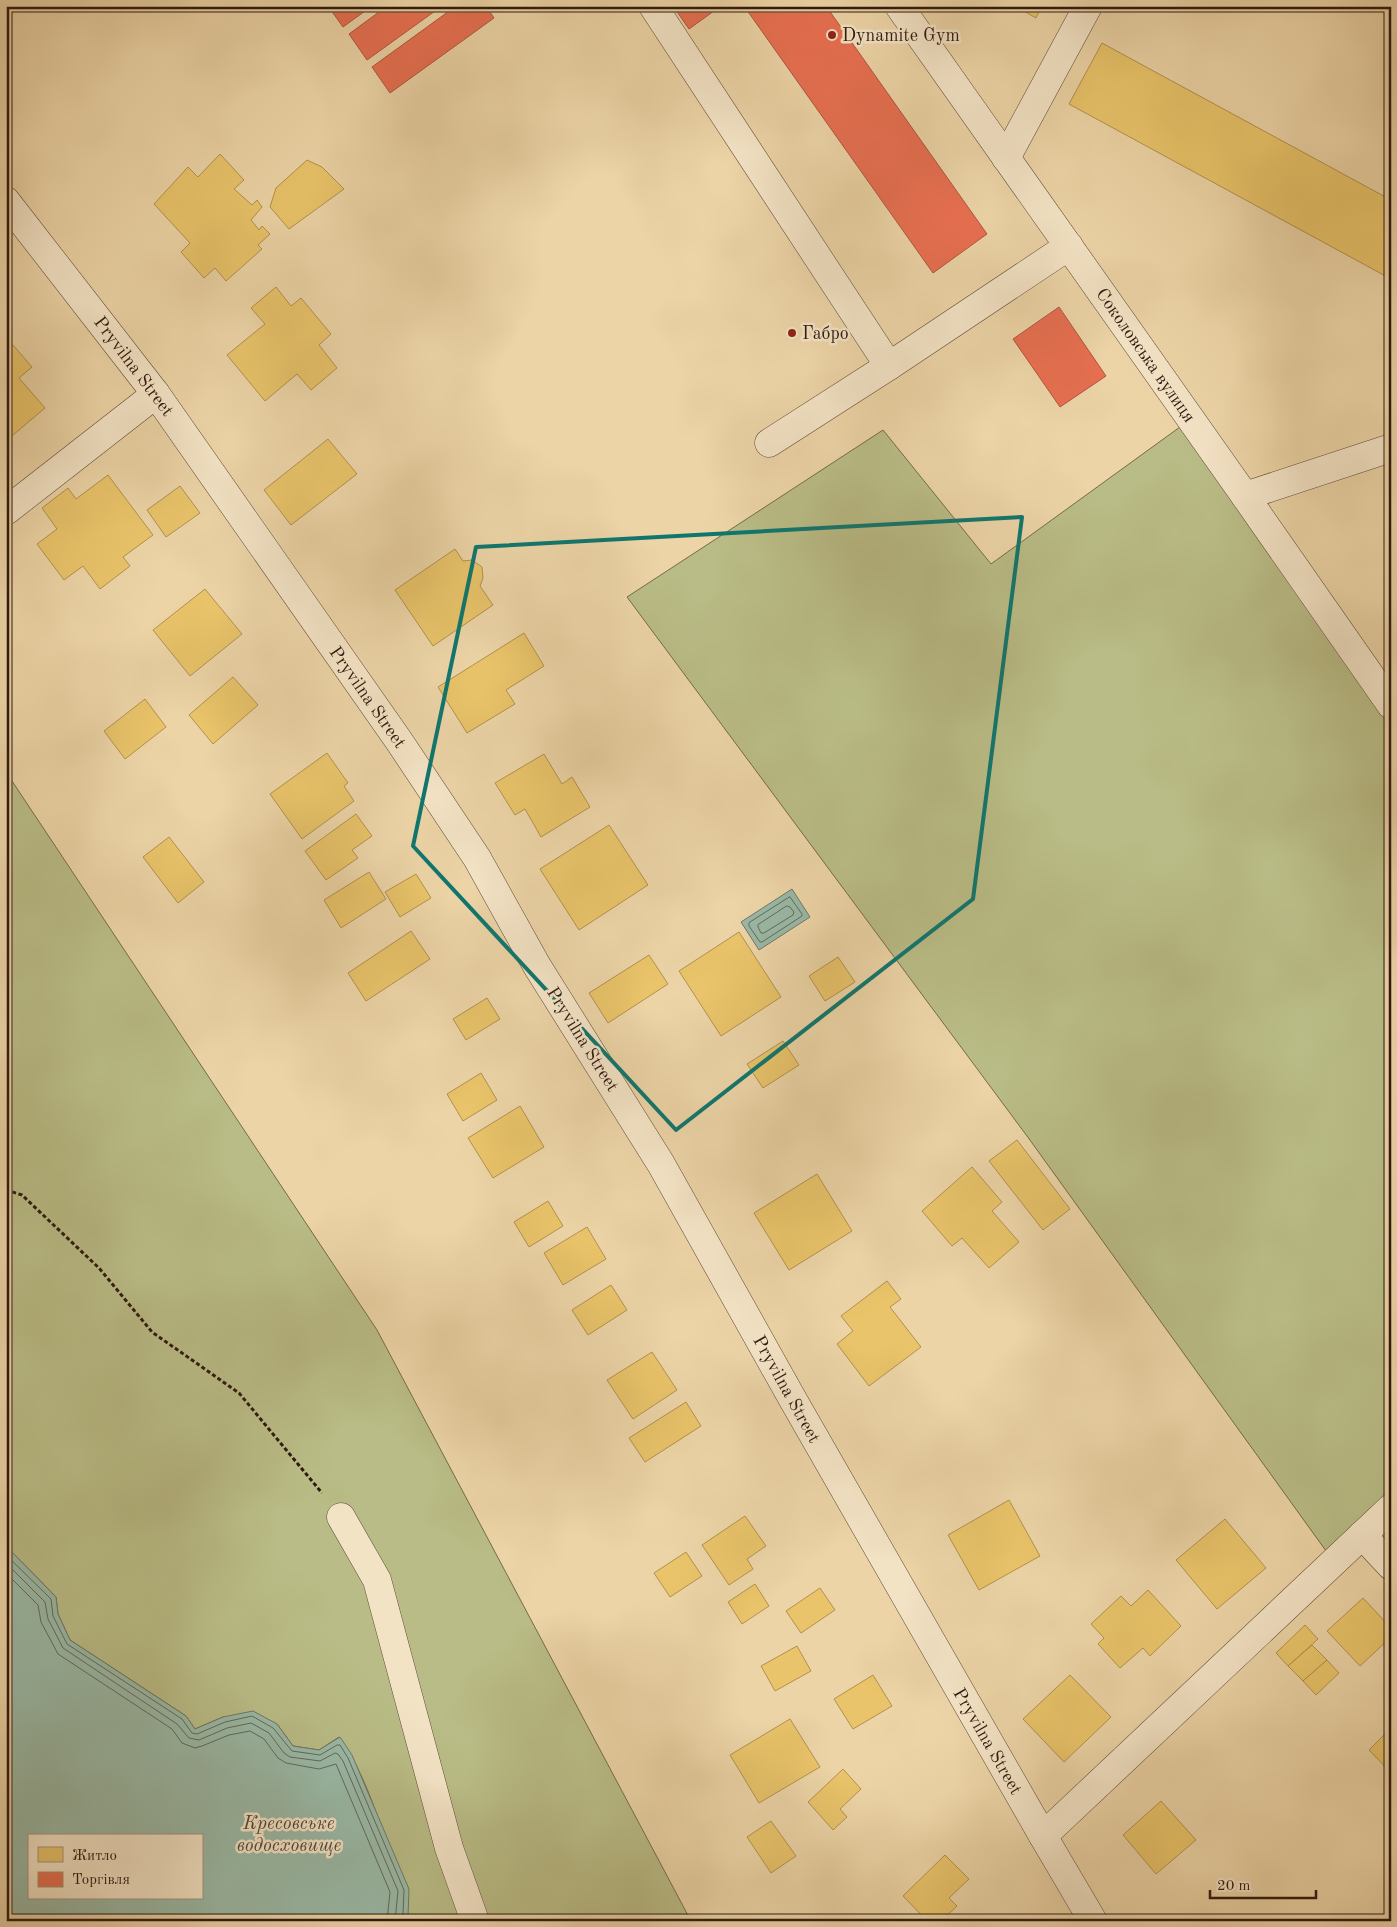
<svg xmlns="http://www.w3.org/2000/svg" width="1397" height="1927" viewBox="0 0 1397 1927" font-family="'Old Standard TT',serif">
<rect width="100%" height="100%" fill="#ecd4a6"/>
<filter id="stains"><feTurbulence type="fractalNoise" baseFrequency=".004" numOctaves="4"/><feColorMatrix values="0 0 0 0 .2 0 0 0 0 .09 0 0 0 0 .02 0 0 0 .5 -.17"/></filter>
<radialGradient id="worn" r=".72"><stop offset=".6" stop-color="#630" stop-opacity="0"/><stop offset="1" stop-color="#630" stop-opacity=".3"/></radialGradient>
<g fill="#b9bc86" stroke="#746a4b">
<path d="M 1191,419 L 1391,705 L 1391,1508 L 1334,1562 L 1027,1136 L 627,597 L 883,430 L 991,564 Z"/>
<path d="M 6,772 L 377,1330 L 691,1921 L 404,1921 L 408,1917 C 390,1860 374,1785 339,1737 L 319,1750 L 293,1746 L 277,1724 L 223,1717 L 195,1729 L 186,1716 L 70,1640 L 58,1614 L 56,1597 L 12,1552 L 6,1549 Z"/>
</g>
<g fill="#99b8a5" stroke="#6f7869" fill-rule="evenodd">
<path d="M 792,889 L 810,917 L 759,950 L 741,922 Z"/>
<path d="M 6,1549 L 12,1552 L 56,1597 L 58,1614 L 70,1640 L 186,1716 L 195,1729 L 223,1717 L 253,1711 L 277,1724 L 293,1746 L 319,1750 L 340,1737 L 352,1755 L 409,1889 L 408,1917 L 404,1921 L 6,1921 ZM 29,1836 L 201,1836 L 201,1898 L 29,1898 Z"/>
</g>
<g fill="#e9c46a" stroke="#b1914f">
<path d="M 1015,6 L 1042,6 L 1036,18 Z"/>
<path d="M 1102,43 L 1391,200 L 1391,279 L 1069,104 Z"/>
<path d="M 220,154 L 244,180 L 234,189 L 252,205 L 257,200 L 262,207 L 251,220 L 259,230 L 262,226 L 270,234 L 258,245 L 262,249 L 226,281 L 215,268 L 204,278 L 181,252 L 190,243 L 154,204 L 188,167 L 198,177 Z"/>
<path d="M 307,160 L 322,167 L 344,189 L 289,229 L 270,207 L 276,188 Z"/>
<path d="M 276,287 L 291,306 L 301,298 L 331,334 L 319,345 L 337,368 L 311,390 L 297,374 L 265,401 L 227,355 L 265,324 L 251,308 Z"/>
<path d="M 6,337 L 32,367 L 19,378 L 45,408 L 6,441 Z"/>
<path d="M 328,439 L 357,474 L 291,525 L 264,490 Z"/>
<path d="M 108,475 L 153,535 L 123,557 L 130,566 L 100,589 L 83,566 L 64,580 L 37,544 L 57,529 L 42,508 L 68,488 L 76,499 Z"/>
<path d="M 180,486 L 200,513 L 166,537 L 147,510 Z"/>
<path d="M 455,549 L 463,561 L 472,560 L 482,567 L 483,578 L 480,586 L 493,605 L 433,646 L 395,590 Z"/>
<path d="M 205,589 L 242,634 L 190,676 L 153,630 Z"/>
<path d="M 524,633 L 544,666 L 506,690 L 515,704 L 467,733 L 438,687 Z"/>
<path d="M 233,677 L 258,705 L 213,744 L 189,715 Z"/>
<path d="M 145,699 L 166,727 L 125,759 L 104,731 Z"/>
<path d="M 327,753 L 348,783 L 344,786 L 354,801 L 302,839 L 270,794 Z"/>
<path d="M 544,754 L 562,784 L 572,777 L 590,807 L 541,837 L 525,809 L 515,815 L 495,783 Z"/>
<path d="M 356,814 L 372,836 L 352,850 L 358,858 L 326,880 L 305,851 Z"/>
<path d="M 609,825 L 648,885 L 579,930 L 540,869 Z"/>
<path d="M 169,837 L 204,882 L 178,903 L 143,857 Z"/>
<path d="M 369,872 L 386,899 L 341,928 L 324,900 Z"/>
<path d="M 416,874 L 431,898 L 400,917 L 385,892 Z"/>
<path d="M 411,931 L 430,959 L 366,1001 L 348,973 Z"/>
<path d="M 739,932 L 781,997 L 721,1036 L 679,971 Z"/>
<path d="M 649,955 L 668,984 L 608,1023 L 589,993 Z"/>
<path d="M 838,957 L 855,982 L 825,1001 L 809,976 Z"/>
<path d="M 487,998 L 500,1019 L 466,1040 L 453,1019 Z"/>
<path d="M 783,1041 L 799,1065 L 763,1088 L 747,1064 Z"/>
<path d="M 481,1073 L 497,1100 L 463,1121 L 447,1094 Z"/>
<path d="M 520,1106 L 544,1147 L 493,1178 L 468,1138 Z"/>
<path d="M 1017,1140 L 1070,1209 L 1043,1230 L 989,1161 Z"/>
<path d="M 972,1167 L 1002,1202 L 992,1211 L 1019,1242 L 989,1268 L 962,1238 L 952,1246 L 922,1211 Z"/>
<path d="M 817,1174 L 852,1231 L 789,1270 L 754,1213 Z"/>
<path d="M 548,1201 L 563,1226 L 529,1247 L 514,1222 Z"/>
<path d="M 587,1227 L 606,1259 L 563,1285 L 544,1253 Z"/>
<path d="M 887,1281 L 901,1299 L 890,1307 L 921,1347 L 869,1386 L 837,1344 L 853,1331 L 841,1316 Z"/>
<path d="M 611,1285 L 627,1310 L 588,1335 L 572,1310 Z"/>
<path d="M 652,1352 L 677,1390 L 633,1419 L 607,1380 Z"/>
<path d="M 686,1402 L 701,1426 L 645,1462 L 629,1438 Z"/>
<path d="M 1009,1500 L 1040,1556 L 979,1590 L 948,1535 Z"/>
<path d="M 745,1516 L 766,1546 L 747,1559 L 753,1569 L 729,1585 L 702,1545 Z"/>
<path d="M 1225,1519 L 1266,1568 L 1217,1609 L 1176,1560 Z"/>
<path d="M 686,1552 L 702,1576 L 670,1597 L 654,1573 Z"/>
<path d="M 755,1584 L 769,1606 L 742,1624 L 728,1602 Z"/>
<path d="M 820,1588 L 835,1610 L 801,1633 L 786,1611 Z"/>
<path d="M 1148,1590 L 1181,1626 L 1150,1656 L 1143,1648 L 1120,1668 L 1098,1644 L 1104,1638 L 1091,1624 L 1121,1596 L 1131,1606 Z"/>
<path d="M 1363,1598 L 1391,1628 L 1391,1637 L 1360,1666 L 1327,1631 Z"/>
<path d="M 1305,1625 L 1318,1639 L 1288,1666 L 1276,1653 Z"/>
<path d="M 1312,1645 L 1327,1660 L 1303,1681 L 1288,1666 Z"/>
<path d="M 797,1646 L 811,1671 L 775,1691 L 761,1666 Z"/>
<path d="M 1327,1660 L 1339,1673 L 1316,1695 L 1303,1681 Z"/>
<path d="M 873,1675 L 892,1706 L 853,1729 L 834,1699 Z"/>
<path d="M 1070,1675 L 1111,1717 L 1064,1762 L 1023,1719 Z"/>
<path d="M 790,1719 L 820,1767 L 759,1803 L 730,1755 Z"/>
<path d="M 1388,1731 L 1391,1734 L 1391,1773 L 1369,1750 Z"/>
<path d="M 843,1769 L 861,1789 L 840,1809 L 847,1817 L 833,1830 L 808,1802 Z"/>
<path d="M 1161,1801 L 1196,1840 L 1156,1874 L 1123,1835 Z"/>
<path d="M 771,1821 L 796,1856 L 771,1873 L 747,1837 Z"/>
<path d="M 945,1855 L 969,1879 L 949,1898 L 957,1906 L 941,1921 L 927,1921 L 903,1896 Z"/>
</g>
<g fill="#e76f51" stroke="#b0553e">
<path d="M 328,6 L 372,6 L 343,27 Z"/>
<path d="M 387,6 L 442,6 L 367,60 L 349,34 Z"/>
<path d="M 456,6 L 486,6 L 494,18 L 390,93 L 372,67 Z"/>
<path d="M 673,6 L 721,6 L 689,29 Z"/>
<path d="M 744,6 L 826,6 L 987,234 L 933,273 Z"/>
<path d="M 1059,307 L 1106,376 L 1060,407 L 1013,339 Z"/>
</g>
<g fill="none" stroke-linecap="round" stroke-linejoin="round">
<g stroke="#64685a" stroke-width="1">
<path d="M 790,897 L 802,914 L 802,916 L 762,942 L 760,942 L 749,926 L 749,923 Z"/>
<path d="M 787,906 L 790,907 L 794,912 L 793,915 L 764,933 L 761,933 L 758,927 L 758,925 Z"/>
<path d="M 6,1555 L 51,1599 L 53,1616 L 67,1644 L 182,1719 L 192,1733 L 197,1734 L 225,1722 L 252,1716 L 273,1728 L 292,1751 L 320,1755 L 337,1745 L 340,1745 L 348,1758 L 404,1890 L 403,1914 L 401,1921"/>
<path d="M 6,1563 L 45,1602 L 48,1619 L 63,1648 L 177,1724 L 189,1738 L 199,1740 L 227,1728 L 251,1723 L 269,1733 L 284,1753 L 290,1757 L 320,1761 L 335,1753 L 338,1754 L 343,1761 L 398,1891 L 395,1921"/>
<path d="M 6,1573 L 38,1605 L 41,1622 L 58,1654 L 172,1729 L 182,1743 L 195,1748 L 202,1746 L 229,1735 L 250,1731 L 264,1739 L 278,1758 L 286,1763 L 319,1769 L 336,1764 L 390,1892 L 387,1921"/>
</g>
<g stroke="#5e4836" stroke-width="29">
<g id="minor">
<path d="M 653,6 L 889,366"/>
<path d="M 899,6 L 1245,496 L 1391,705"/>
<path d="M 1006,158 L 1088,6"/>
<path d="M 6,201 L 156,394 L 399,741 L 477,858 L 537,966 L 661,1164 L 792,1398 L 1043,1836 L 1093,1921"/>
<path d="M 769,443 L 889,366 L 1069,246"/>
<path d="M 1245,496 L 1391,448"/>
<path d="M 6,511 L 156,394"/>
<path d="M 341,1517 L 377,1580 L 449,1848 L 475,1921"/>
<path d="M 1362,1535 L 1391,1566"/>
<path d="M 1043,1836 L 1391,1508"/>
</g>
</g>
<path stroke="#2f1910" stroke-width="3" stroke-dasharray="4 2.5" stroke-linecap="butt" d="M 6,1190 L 22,1195 L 99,1268 L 152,1332 L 239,1393 L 322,1493"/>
<use href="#minor" stroke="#f3e3c5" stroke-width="28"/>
</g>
<path fill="none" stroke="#0f766e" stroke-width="4" stroke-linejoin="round" d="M 1022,517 L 973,899 L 676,1130 L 413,846 L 476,547 Z"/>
<g fill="#8f2418" stroke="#f3e3c5" stroke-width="2">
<circle cx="832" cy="35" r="5"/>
<circle cx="792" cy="333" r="5"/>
</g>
<g text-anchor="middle" stroke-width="5" stroke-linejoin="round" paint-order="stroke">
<g font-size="18" fill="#2f1910" stroke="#f3e3c5" text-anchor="start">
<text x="842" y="41">Dynamite Gym</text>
<text x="802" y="339">Габро</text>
</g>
<g font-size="18" fill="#2f1910" stroke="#f3e3c5">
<text transform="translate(1146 355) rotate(55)" y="6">Соколовська вулиця</text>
<text transform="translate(134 366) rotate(53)" y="6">Pryvilna Street</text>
<text transform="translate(368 697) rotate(55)" y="6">Pryvilna Street</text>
<text transform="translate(583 1039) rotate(58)" y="6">Pryvilna Street</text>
<text transform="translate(787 1389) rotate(61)" y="6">Pryvilna Street</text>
<text transform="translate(988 1741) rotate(60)" y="6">Pryvilna Street</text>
</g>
<g font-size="19" font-style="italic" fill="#4f493d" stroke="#f3e3c5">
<text x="289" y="1829">Кресовське<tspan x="289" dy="22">водосховище</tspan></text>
</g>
</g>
<rect width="1397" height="1927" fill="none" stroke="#ecd4a6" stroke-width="25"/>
<rect x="8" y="8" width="1382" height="1912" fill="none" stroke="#2f1910" stroke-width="2.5"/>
<rect x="12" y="12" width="1372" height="1902" fill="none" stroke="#2f1910"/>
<rect x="28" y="1834" width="175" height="65" fill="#f3e3c5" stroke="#a5927d"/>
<rect x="38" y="1847" width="25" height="15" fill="#e9c46a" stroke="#a5927d"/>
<text x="72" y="1860" font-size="15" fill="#2f1910">Житло</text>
<rect x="38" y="1872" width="25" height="15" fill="#e76f51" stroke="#a5927d"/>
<text x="72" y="1884" font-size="15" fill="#2f1910">Торгівля</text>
<path d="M1210 1890v8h106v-8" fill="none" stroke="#2f1910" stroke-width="2.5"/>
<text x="1217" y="1890" font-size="15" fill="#2f1910" stroke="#f3e3c5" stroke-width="4" paint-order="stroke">20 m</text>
<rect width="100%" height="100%" filter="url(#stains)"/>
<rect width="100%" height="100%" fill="url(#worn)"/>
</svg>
